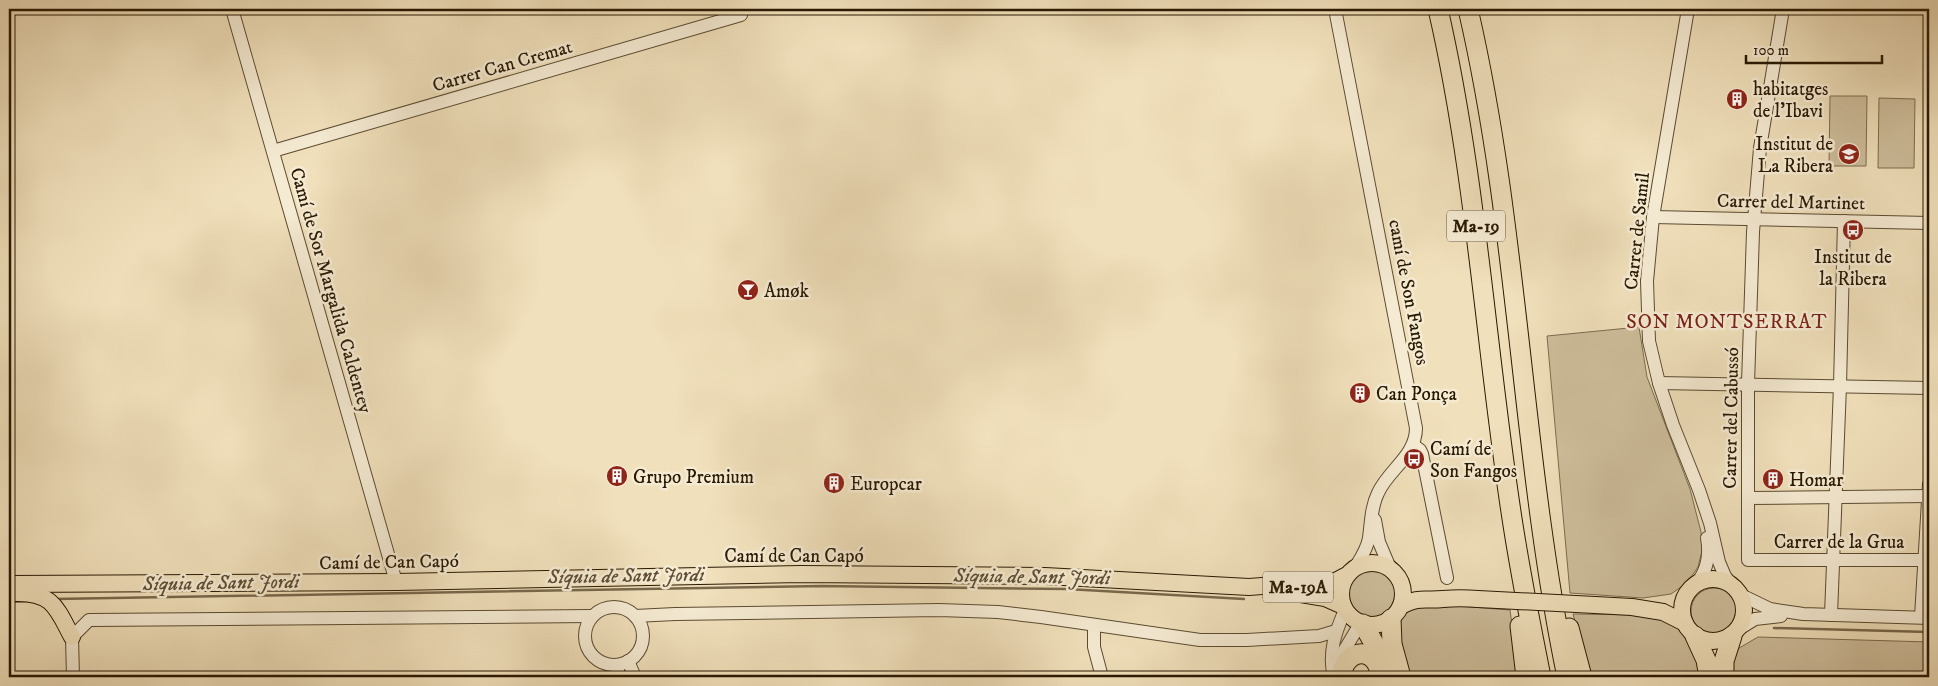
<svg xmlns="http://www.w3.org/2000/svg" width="1938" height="686" viewBox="0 0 1938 686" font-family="'IM FELL DW Pica',serif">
<rect width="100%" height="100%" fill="#f0e0bb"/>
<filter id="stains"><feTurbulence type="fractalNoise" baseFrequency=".004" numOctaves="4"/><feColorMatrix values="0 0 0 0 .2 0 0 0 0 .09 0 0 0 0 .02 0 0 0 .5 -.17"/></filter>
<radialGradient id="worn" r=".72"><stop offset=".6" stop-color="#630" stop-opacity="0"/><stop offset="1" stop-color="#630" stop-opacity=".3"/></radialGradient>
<g fill="#cebe9c" stroke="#7c6c50">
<path d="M 1830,96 L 1867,96 L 1866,166 L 1829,166 Z"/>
<path d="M 1879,98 L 1915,99 L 1914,168 L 1878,168 Z"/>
<path d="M 1639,327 L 1647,377 L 1690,489 L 1701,532 L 1702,551 L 1698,567 L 1687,583 L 1671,594 L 1643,598 L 1570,593 L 1547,336 Z"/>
<circle cx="1372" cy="593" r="24"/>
<circle cx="1714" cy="611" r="23"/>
<path d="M 1432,604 L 1510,610 L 1519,677 L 1409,677 L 1402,653 L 1399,619 L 1405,610 Z"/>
<path d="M 1573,614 L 1645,615 C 1663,617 1686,629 1693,647 C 1697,656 1699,667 1702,677 L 1590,677 Z"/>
<path d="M 1758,637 L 1929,642 L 1929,677 L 1732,677 L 1734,651 Z"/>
</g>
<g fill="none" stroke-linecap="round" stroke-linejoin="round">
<g stroke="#78684c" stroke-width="2.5">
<path d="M 55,599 L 822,586 L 1067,589 L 1244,599"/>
<path d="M 9,602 L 30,601"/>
<path d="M 1774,628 L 1929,632"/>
</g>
<g stroke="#5b4b31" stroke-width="14">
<g id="minor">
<path d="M 232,9 L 396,582"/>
<path d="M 1335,9 L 1416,428 C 1416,456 1388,470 1378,493 C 1371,507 1371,523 1369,538 C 1367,549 1361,558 1356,566"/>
<path d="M 1688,9 L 1653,217 L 1647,281 L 1649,341 L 1659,383 L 1673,425 L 1699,490 L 1710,523 L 1719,562 L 1725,576 L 1731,584"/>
<path d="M 1783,9 L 1760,148 L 1753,232 L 1748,384 L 1748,560 L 1929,560"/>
<path d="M 273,151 L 741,15"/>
<path d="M 1653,217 L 1929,223"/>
<path d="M 1659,383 L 1929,388"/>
<path d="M 1413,445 L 1420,450 L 1422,454 L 1447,578"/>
<path d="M 1748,498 L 1929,496"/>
<path d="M 1375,520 L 1379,542 L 1390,568"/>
<path d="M 1695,585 C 1707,572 1710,555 1707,538"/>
<path d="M 1741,595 L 1770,609 L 1803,614 L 1929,618"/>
<circle cx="614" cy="636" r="29"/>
<path d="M 1831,615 L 1840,386 L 1844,221"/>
<path d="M 635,616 L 675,614 L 939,610 L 998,612 L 1041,617 L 1200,640 L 1247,640 L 1319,636 L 1336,631"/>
<path d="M 1921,617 L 1929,484"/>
<path d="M 1094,625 L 1094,647 L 1102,677"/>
<path d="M 1739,629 L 1755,619 L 1781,616"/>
<path d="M 628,661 L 635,677"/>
<path d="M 616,665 L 620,677"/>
<path d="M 1339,667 L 1342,654 L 1360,624"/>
<path d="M 73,677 L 72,637 L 89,620 L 592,616"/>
<path d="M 1334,677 C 1328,653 1335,633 1345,610"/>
</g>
</g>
<g stroke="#291903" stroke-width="18">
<g id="major">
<circle cx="1372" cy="594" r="31"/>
<circle cx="1713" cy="610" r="31"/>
<path d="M 9,584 L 396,582 L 801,574 L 1045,576 L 1249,587 L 1275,585 L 1315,587 L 1330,584 L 1345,576"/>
<path d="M 16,593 C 53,592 57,609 72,637"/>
<path d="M 1301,594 L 1325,598 L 1343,606"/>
<path d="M 1595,605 L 1632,607 L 1663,612 L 1685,623"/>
<path d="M 1401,606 C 1420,596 1424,601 1443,599 C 1455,598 1466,598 1478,599"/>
</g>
</g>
<g stroke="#291903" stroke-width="21">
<g id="highway">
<path d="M 1438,9 C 1477,179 1486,353 1513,525 C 1521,576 1531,627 1541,677"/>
<path d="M 1468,9 C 1519,229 1521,456 1567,677"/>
<path d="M 1391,619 L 1392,644 L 1401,677"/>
<path d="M 1363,624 L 1376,647 L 1385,668"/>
<path d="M 1520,626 L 1526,677"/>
<path d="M 1569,628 L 1582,677"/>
<path d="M 1695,636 L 1706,660 L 1709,677"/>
<path d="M 1342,677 C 1341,658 1363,644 1376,662 C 1379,667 1380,672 1382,677"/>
<path d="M 1724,677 L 1724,661 L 1732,636"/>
</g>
</g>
<use href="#minor" stroke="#f5ebd3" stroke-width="12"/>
<use href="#major" stroke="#f0e0bb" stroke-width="16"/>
<use href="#highway" stroke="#f0e0bb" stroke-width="19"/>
<g stroke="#291903" stroke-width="18" stroke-linecap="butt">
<path id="major-bridge" d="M 1478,599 L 1595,605"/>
</g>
<use href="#major-bridge" stroke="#f0e0bb" stroke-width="16"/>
</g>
<defs>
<g id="building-disc" transform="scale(1.125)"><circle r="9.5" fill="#8f2418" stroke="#f5ebd3"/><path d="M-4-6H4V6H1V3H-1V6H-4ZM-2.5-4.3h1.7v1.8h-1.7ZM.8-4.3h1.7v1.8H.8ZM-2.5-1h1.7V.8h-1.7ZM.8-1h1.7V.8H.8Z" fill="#fff"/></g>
<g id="school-disc" transform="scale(1.125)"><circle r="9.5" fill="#8f2418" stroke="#f5ebd3"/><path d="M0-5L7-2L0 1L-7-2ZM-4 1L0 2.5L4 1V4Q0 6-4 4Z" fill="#fff"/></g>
<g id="bus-disc" transform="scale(1.125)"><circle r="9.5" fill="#8f2418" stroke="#f5ebd3"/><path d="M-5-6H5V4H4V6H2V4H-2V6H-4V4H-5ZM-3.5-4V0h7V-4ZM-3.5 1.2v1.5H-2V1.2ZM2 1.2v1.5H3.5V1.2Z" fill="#fff"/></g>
<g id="bar-disc" transform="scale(1.125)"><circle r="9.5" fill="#8f2418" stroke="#f5ebd3"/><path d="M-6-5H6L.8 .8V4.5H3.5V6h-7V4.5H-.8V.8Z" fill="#fff"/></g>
</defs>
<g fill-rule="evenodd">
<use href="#building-disc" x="1737" y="99"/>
<use href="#school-disc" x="1849" y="154"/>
<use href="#bus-disc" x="1853" y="230"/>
<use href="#bar-disc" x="748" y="290"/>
<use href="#building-disc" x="1360" y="393"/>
<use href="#bus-disc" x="1414" y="459"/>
<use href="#building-disc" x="617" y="476"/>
<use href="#building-disc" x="1773" y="479"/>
<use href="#building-disc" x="834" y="483"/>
</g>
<g text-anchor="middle" stroke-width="5" stroke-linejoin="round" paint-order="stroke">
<g fill="#f5ebd3" stroke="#665841" stroke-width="1">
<rect x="1447" y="210.5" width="58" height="31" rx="4"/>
<rect x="1263" y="571.5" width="70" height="31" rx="4"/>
</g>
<g font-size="18" font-weight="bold" fill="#291903">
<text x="1476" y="232">Ma-19</text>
<text x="1298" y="593">Ma-19A</text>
</g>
<g font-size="19" fill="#291903" stroke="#f5ebd3">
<text transform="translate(502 65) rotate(-16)" y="7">Carrer Can Cremat</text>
<text transform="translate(1791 201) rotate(1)" y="7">Carrer del Martinet</text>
<text transform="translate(1636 231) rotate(-84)" y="7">Carrer de Samil</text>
<text transform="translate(332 290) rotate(74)" y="7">Camí de Sor Margalida Caldentey</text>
<text transform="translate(1410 292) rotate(79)" y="7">camí de Son Fangos</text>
<text transform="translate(1730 418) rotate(-89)" y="7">Carrer del Cabussó</text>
<text x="1839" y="548">Carrer de la Grua</text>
<text x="794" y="562">Camí de Can Capó</text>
<text transform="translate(389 561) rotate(-1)" y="7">Camí de Can Capó</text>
</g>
<g font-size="19" fill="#291903" stroke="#f5ebd3" text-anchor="start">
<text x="1753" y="95">habitatges<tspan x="1753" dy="22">de l'Ibavi</tspan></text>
<text x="1833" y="150" text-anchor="end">Institut de<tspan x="1833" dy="22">La Ribera</tspan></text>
<text x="1853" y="263" text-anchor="middle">Institut de<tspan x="1853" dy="22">la Ribera</tspan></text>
<text x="764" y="297">Amøk</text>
<text x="1376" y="400">Can Ponça</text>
<text x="1430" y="455">Camí de<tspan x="1430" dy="22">Son Fangos</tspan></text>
<text x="633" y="483">Grupo Premium</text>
<text x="1789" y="486">Homar</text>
<text x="850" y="490">Europcar</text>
</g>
<g font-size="20" letter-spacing="1" fill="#7a1f14" stroke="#f5ebd3">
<text x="1727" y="328">SON MONTSERRAT</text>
</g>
<g font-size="20" font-style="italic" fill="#5d4d33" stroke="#f5ebd3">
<text transform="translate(626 575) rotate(-1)" y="7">Síquia de Sant Jordi</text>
<text transform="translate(1032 576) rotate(1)" y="7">Síquia de Sant Jordi</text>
<text transform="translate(221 582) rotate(-1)" y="7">Síquia de Sant Jordi</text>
</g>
</g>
<rect width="1938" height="686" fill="none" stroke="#f0e0bb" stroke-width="30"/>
<rect x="10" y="10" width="1918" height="666" fill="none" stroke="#291903" stroke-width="2.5"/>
<rect x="15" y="15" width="1908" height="656" fill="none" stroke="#291903"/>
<path d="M1746 55v8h136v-8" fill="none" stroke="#291903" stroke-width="2.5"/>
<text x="1753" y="55" font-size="15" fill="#291903" stroke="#f5ebd3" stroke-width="4" paint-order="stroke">100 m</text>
<rect width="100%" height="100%" filter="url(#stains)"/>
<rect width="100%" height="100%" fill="url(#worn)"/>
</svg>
